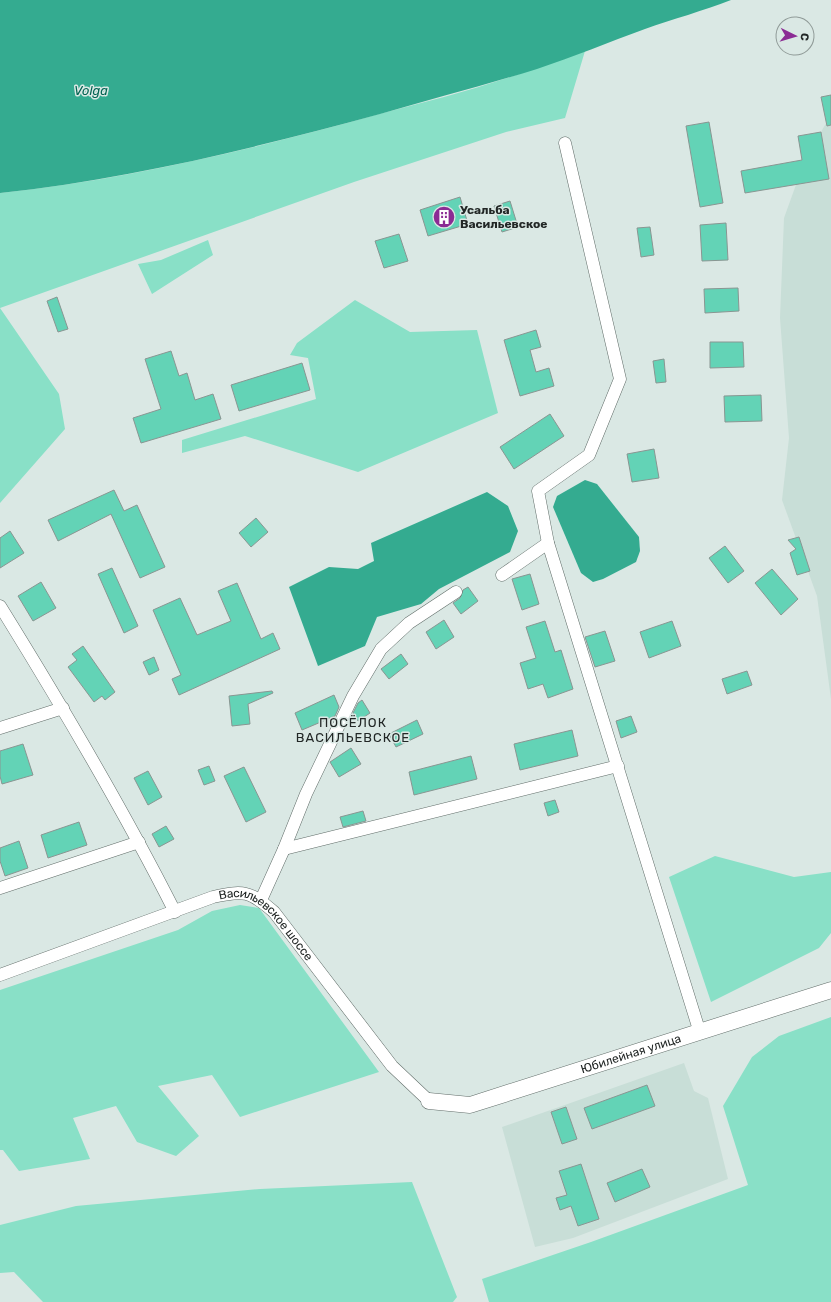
<svg xmlns="http://www.w3.org/2000/svg" width="831" height="1302" viewBox="0 0 831 1302" font-family="Rubik,sans-serif">
<rect width="100%" height="100%" fill="#dae8e4"/>
<g fill="#c8ded7">
<path d="M 831,115 L 831,699 L 817,596 L 782,500 L 789,438 L 780,318 L 784,218 L 806,157 Z"/>
<path d="M 684,1063 L 694,1091 L 708,1098 L 728,1179 L 573,1238 L 535,1247 L 502,1127 Z"/>
</g>
<g fill="#89e0c7">
<path d="M 585,51 L 565,118 L 506,132 L 354,182 L 0,308 L 59,394 L 65,429 L 0,503 L 0,193 C 129,179 254,149 379,114 C 401,108 422,103 444,97 C 491,84 538,68 585,51 Z"/>
<path d="M 208,240 L 213,255 L 152,294 L 138,264 L 161,260 Z"/>
<path d="M 355,300 L 410,332 L 477,330 L 498,413 L 358,472 L 245,436 L 182,453 L 182,440 L 316,399 L 308,358 L 290,355 L 297,343 Z"/>
<path d="M 715,856 L 794,877 L 831,872 L 831,933 L 819,948 L 711,1002 L 669,877 Z"/>
<path d="M 240,905 L 259,908 L 379,1072 L 240,1117 L 212,1075 L 158,1086 L 199,1136 L 176,1156 L 137,1142 L 116,1106 L 73,1118 L 90,1159 L 19,1171 L 3,1150 L 0,1150 L 0,990 L 178,930 L 212,911 Z"/>
<path d="M 831,1017 L 831,1302 L 489,1302 L 482,1279 L 591,1242 L 748,1185 L 723,1106 L 752,1057 L 779,1036 Z"/>
<path d="M 412,1182 L 457,1297 L 453,1302 L 43,1302 L 14,1272 L 0,1273 L 0,1225 L 76,1206 L 260,1189 Z"/>
</g>
<g fill="#34ab90">
<path d="M 0,0 L 731,0 C 703,11 673,19 645,29 C 609,42 573,57 537,69 C 485,85 432,99 380,114 C 255,148 129,179 0,193 Z"/>
<path d="M 585,480 L 597,484 L 639,537 L 640,551 L 636,562 L 603,579 L 593,582 L 581,573 L 553,507 L 557,496 Z"/>
<path d="M 487,492 L 508,506 L 518,531 L 510,552 L 439,589 L 421,604 L 377,617 L 365,646 L 318,666 L 289,587 L 329,567 L 358,569 L 374,561 L 371,543 Z"/>
</g>
<g fill="#63d3b6" stroke="#899692">
<path d="M 831,95 L 831,125 L 827,126 L 821,97 Z"/>
<path d="M 709,122 L 723,203 L 700,207 L 686,126 Z"/>
<path d="M 821,132 L 829,179 L 745,193 L 741,171 L 802,160 L 798,136 Z"/>
<path d="M 460,197 L 468,224 L 428,236 L 420,210 Z"/>
<path d="M 510,201 L 518,227 L 502,232 L 494,206 Z"/>
<path d="M 726,223 L 728,260 L 702,261 L 700,225 Z"/>
<path d="M 650,227 L 654,255 L 641,257 L 637,228 Z"/>
<path d="M 399,234 L 408,261 L 384,268 L 375,241 Z"/>
<path d="M 738,288 L 739,311 L 705,313 L 704,289 Z"/>
<path d="M 57,297 L 68,329 L 58,332 L 47,301 Z"/>
<path d="M 536,330 L 541,347 L 530,350 L 536,372 L 549,368 L 554,386 L 520,396 L 504,340 Z"/>
<path d="M 710,342 L 743,342 L 744,367 L 710,368 Z"/>
<path d="M 171,351 L 179,376 L 187,373 L 195,400 L 213,394 L 221,419 L 141,443 L 133,418 L 161,409 L 145,359 Z"/>
<path d="M 664,359 L 666,382 L 656,383 L 653,361 Z"/>
<path d="M 302,363 L 310,390 L 239,411 L 231,385 Z"/>
<path d="M 761,395 L 762,421 L 725,422 L 724,396 Z"/>
<path d="M 550,414 L 564,436 L 514,469 L 500,447 Z"/>
<path d="M 654,449 L 659,478 L 632,482 L 627,454 Z"/>
<path d="M 114,490 L 124,511 L 137,505 L 165,567 L 140,578 L 111,514 L 58,541 L 48,520 Z"/>
<path d="M 256,518 L 268,532 L 251,547 L 239,533 Z"/>
<path d="M 10,531 L 24,553 L 0,568 L 0,538 Z"/>
<path d="M 799,537 L 810,571 L 797,575 L 790,553 L 796,549 L 788,540 Z"/>
<path d="M 725,546 L 744,571 L 728,583 L 709,558 Z"/>
<path d="M 112,568 L 138,626 L 124,633 L 98,574 Z"/>
<path d="M 772,569 L 798,599 L 781,615 L 755,583 Z"/>
<path d="M 530,574 L 539,604 L 522,610 L 512,579 Z"/>
<path d="M 41,582 L 56,608 L 33,621 L 18,596 Z"/>
<path d="M 237,583 L 261,639 L 273,633 L 280,649 L 179,695 L 172,679 L 181,675 L 153,610 L 180,598 L 197,635 L 231,621 L 218,591 Z"/>
<path d="M 468,587 L 478,601 L 461,614 L 453,603 L 460,598 L 463,590 Z"/>
<path d="M 444,620 L 454,637 L 436,649 L 426,632 Z"/>
<path d="M 545,621 L 555,652 L 561,650 L 573,689 L 548,698 L 543,684 L 528,689 L 520,663 L 536,658 L 526,627 Z"/>
<path d="M 672,621 L 681,646 L 649,658 L 640,632 Z"/>
<path d="M 605,631 L 615,661 L 595,667 L 585,637 Z"/>
<path d="M 83,646 L 115,692 L 105,700 L 102,696 L 94,702 L 68,667 L 77,660 L 72,654 Z"/>
<path d="M 401,654 L 408,664 L 389,679 L 381,669 Z"/>
<path d="M 154,657 L 159,670 L 149,675 L 143,662 Z"/>
<path d="M 747,671 L 752,685 L 727,694 L 722,679 Z"/>
<path d="M 272,691 L 273,693 L 248,704 L 250,724 L 232,726 L 229,696 Z"/>
<path d="M 334,695 L 339,707 L 335,716 L 302,730 L 295,713 Z"/>
<path d="M 362,700 L 370,713 L 358,721 L 353,713 L 358,703 Z"/>
<path d="M 631,716 L 637,732 L 621,738 L 616,721 Z"/>
<path d="M 417,720 L 423,734 L 396,747 L 389,734 Z"/>
<path d="M 572,730 L 578,756 L 520,770 L 514,744 Z"/>
<path d="M 23,744 L 33,775 L 2,784 L 0,776 L 0,751 Z"/>
<path d="M 351,748 L 361,764 L 339,777 L 330,762 Z"/>
<path d="M 471,756 L 477,779 L 414,795 L 409,772 Z"/>
<path d="M 209,766 L 215,781 L 204,785 L 198,770 Z"/>
<path d="M 244,767 L 266,812 L 246,822 L 224,776 Z"/>
<path d="M 148,771 L 162,797 L 148,805 L 134,778 Z"/>
<path d="M 555,800 L 559,812 L 548,816 L 544,803 Z"/>
<path d="M 363,811 L 366,821 L 343,827 L 340,817 Z"/>
<path d="M 79,822 L 87,845 L 48,858 L 41,835 Z"/>
<path d="M 166,826 L 174,839 L 159,847 L 152,834 Z"/>
<path d="M 19,841 L 28,868 L 5,876 L 0,861 L 0,848 Z"/>
<path d="M 647,1085 L 655,1106 L 592,1129 L 584,1108 Z"/>
<path d="M 566,1107 L 577,1139 L 562,1144 L 551,1112 Z"/>
<path d="M 581,1164 L 599,1219 L 578,1226 L 571,1206 L 560,1210 L 556,1198 L 567,1195 L 559,1171 Z"/>
<path d="M 642,1169 L 650,1187 L 615,1202 L 607,1183 Z"/>
</g>
<g fill="none" stroke-linecap="round" stroke-linejoin="round">
<g stroke="#616d69" stroke-width="13">
<g id="minor">
<path d="M 565,143 L 620,379 L 589,455 L 538,491 L 548,543 L 700,1033"/>
<path d="M 502,575 L 548,543"/>
<path d="M 0,606 C 62,706 122,807 175,912"/>
<path d="M 0,728 L 63,708"/>
<path d="M 284,849 L 618,766"/>
<path d="M 0,888 L 139,842"/>
<path d="M 261,900 L 284,849 L 306,794 L 353,696 L 381,649 L 409,623 L 456,592"/>
<path id="s1" d="M 0,975 L 213,897 C 244,890 250,891 274,912 L 392,1066 L 429,1101"/>
</g>
</g>
<g stroke="#616d69" stroke-width="17">
<g id="tertiary">
<path id="s2" d="M 429,1101 L 470,1105 L 831,990"/>
</g>
</g>
<use href="#minor" stroke="#fff" stroke-width="12"/>
<use href="#tertiary" stroke="#fff" stroke-width="16"/>
</g>
<defs>
<g id="building-disc" transform="scale(1.15)"><circle r="9.5" fill="#8b2b94" stroke="#dae8e4"/><path d="M-4-6H4V6H1V3H-1V6H-4ZM-2.5-4.3h1.7v1.8h-1.7ZM.8-4.3h1.7v1.8H.8ZM-2.5-1h1.7V.8h-1.7ZM.8-1h1.7V.8H.8Z" fill="#fff"/></g>
</defs>
<g fill-rule="evenodd">
<use href="#building-disc" x="444" y="217"/>
</g>
<g text-anchor="middle" stroke-width="3" stroke-linejoin="round" paint-order="stroke">
<g font-size="12" font-weight="bold" fill="#222726" stroke="#dae8e4" text-anchor="start">
<text x="460" y="214">Усальба<tspan x="460" dy="14">Васильевское</tspan></text>
</g>
<g font-size="12" fill="#222726" stroke="#dae8e4">
<text dy="4" stroke="none"><textPath href="#s1" startOffset="293">Васильевское шоссе</textPath></text>
<text dy="4" stroke="none"><textPath href="#s2" startOffset="210">Юбилейная улица</textPath></text>
</g>
<g font-size="13" font-style="italic" fill="#026452" stroke="#dae8e4">
<text x="91" y="95">Volga</text>
</g>
<g font-size="13" letter-spacing="1" fill="#222726" stroke="#dae8e4">
<text x="353" y="727">ПОСЁЛОК<tspan x="353" dy="15">ВАСИЛЬЕВСКОЕ</tspan></text>
</g>
</g>
<g transform="translate(795 36) rotate(95)"><circle r="19" fill="#dae8e4" stroke="#909b98"/>
<path d="M0-3L7 15L0 10L-7 15Z" fill="#8b2b94"/>
<text y="-6" font-size="11" font-weight="bold" text-anchor="middle" fill="#222726">С</text>
</g>
</svg>
